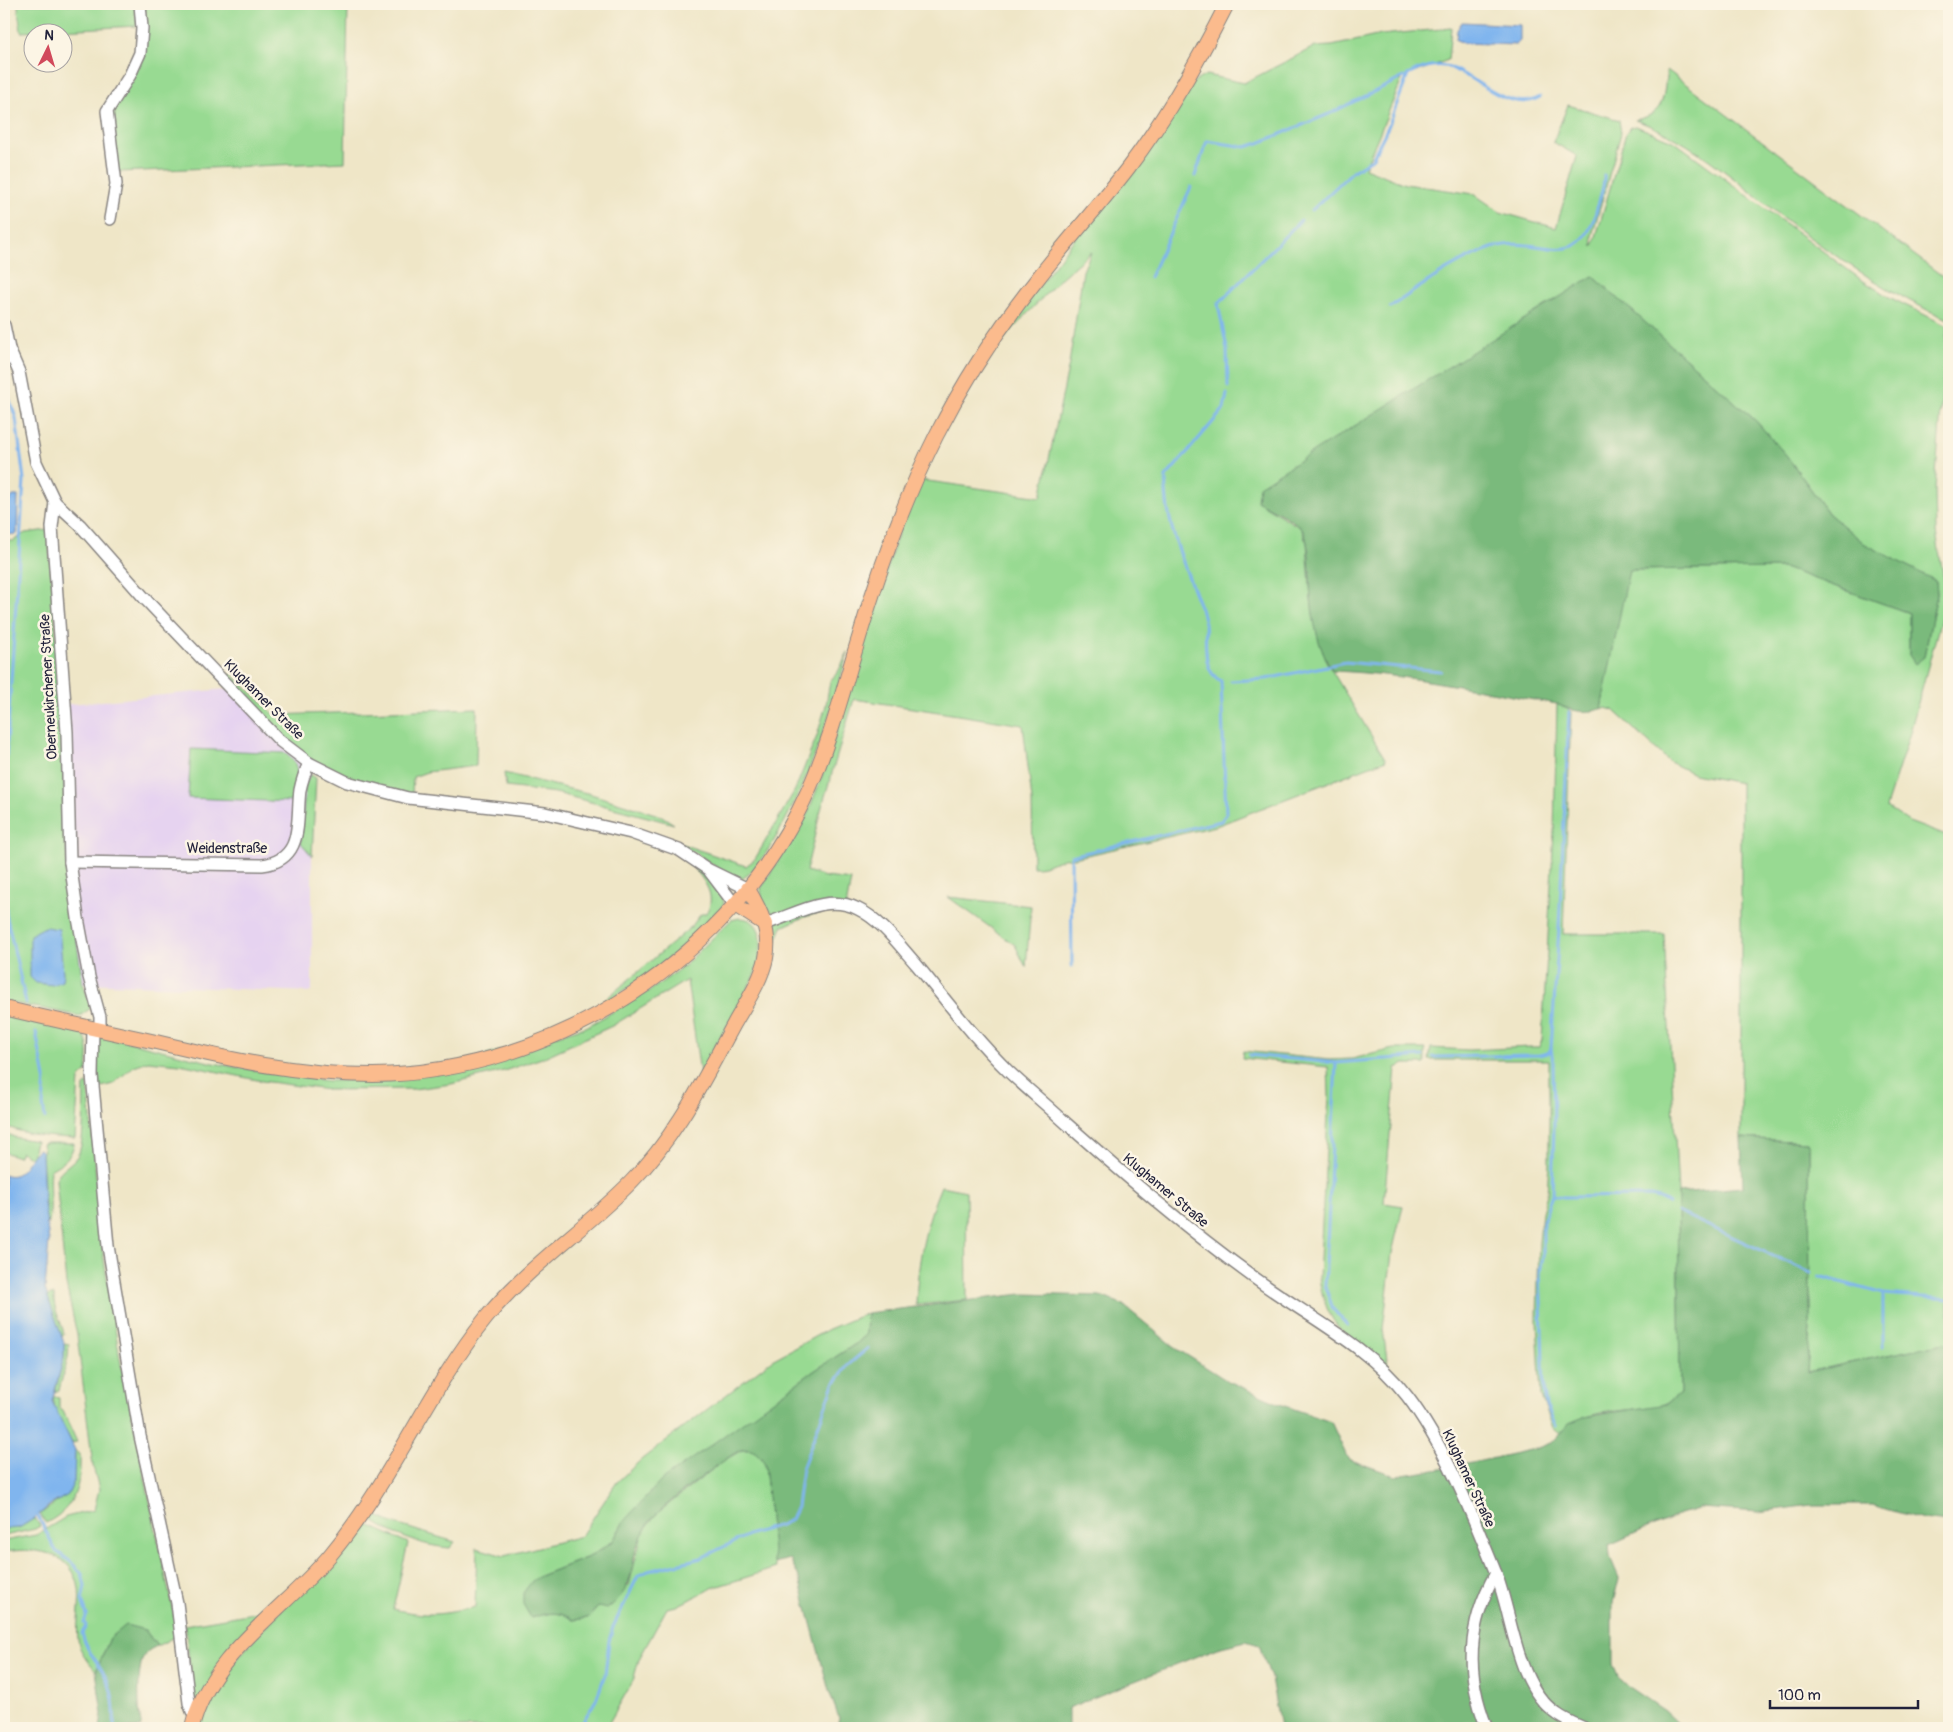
<svg xmlns="http://www.w3.org/2000/svg" width="1953" height="1732" viewBox="0 0 1953 1732" font-family="Pangolin,sans-serif">
<rect width="100%" height="100%" fill="#fcf5e5"/>
<filter id="ink" filterUnits="userSpaceOnUse"><feTurbulence type="fractalNoise" baseFrequency=".02" numOctaves="2"/><feDisplacementMap in="SourceGraphic" scale="10" xChannelSelector="R" yChannelSelector="G"/><feConvolveMatrix kernelMatrix="1 2 1 2 8 2 1 2 1" color-interpolation-filters="sRGB"/></filter>
<filter id="wash" filterUnits="userSpaceOnUse"><feTurbulence type="fractalNoise" baseFrequency=".0096" numOctaves="4" result="noise"/><feDisplacementMap in="SourceGraphic" scale="20" xChannelSelector="R" yChannelSelector="G"/><feGaussianBlur stdDeviation="1.12" result="paint"/><feColorMatrix in="noise" values="0 0 0 0 0 0 0 0 0 0 0 0 0 0 0 0 0 1.4 0 .05"/><feComposite in="paint" operator="in"/></filter>
<g filter="url(#wash)">
<rect width="100%" height="100%" fill="#efe6c7"/>
<path fill="#e6d3f0" d="M 236,688 L 315,764 L 305,786 L 301,842 L 312,856 L 312,992 L 83,983 L 68,884 L 61,705 Z"/>
<g fill="#98da92" stroke="#5d7e66">
<path d="M 18,4 L 135,4 L 137,26 L 21,32 C 20,20 18,17 18,4 Z"/>
<path d="M 142,4 L 348,4 L 345,162 L 118,172 L 111,110 L 135,72 Z"/>
<path d="M 1451,28 L 1448,60 L 1403,77 L 1365,168 L 1405,184 L 1474,194 L 1500,212 L 1556,228 L 1577,156 L 1553,142 L 1568,105 L 1619,120 L 1621,133 L 1592,236 L 1593,247 L 1626,133 L 1630,127 L 1636,126 L 1675,142 L 1859,278 L 1887,296 L 1947,326 L 1935,489 L 1936,532 L 1949,610 L 1947,609 L 1941,619 L 1909,736 L 1886,807 L 1909,822 L 1949,837 L 1949,1342 L 1807,1372 L 1810,1327 L 1809,1147 L 1807,1142 L 1741,1138 L 1741,783 L 1694,774 L 1670,762 L 1613,710 L 1605,708 L 1601,709 L 1628,570 L 1784,568 L 1909,613 L 1909,655 L 1924,657 L 1937,594 L 1936,581 L 1865,544 L 1829,514 L 1786,455 L 1756,421 L 1593,276 L 1257,501 L 1301,528 L 1307,543 L 1311,600 L 1326,661 L 1386,760 L 1216,826 L 1074,858 C 1059,857 1048,868 1033,867 L 1032,800 L 1023,725 L 854,699 L 820,813 L 806,871 L 825,877 L 851,880 L 846,907 L 866,917 L 877,927 C 836,907 823,907 782,927 L 775,944 L 777,915 C 765,909 761,901 761,888 L 807,815 L 825,768 L 901,524 L 921,480 L 1041,497 L 1069,364 L 1083,271 L 1091,252 L 1062,277 L 992,351 L 1007,329 L 1190,84 L 1206,75 L 1244,83 L 1314,47 L 1332,46 L 1381,35 Z"/>
<path d="M 1667,70 L 1949,281 L 1949,320 C 1891,294 1841,261 1790,223 C 1741,186 1694,140 1635,120 C 1666,114 1663,97 1667,70 Z"/>
<path d="M 48,530 L 61,705 L 68,884 L 83,983 L 91,1008 L 80,1016 L 4,1001 L 4,541 L 13,541 L 25,533 Z"/>
<path d="M 848,652 C 829,719 808,784 772,844 C 763,857 754,874 739,880 L 729,876 L 696,853 L 667,839 L 746,866 L 755,859 L 795,790 L 817,736 L 826,705 L 830,681 L 838,672 Z"/>
<path d="M 232,674 L 275,715 L 477,708 L 476,766 L 427,772 L 413,777 L 412,795 C 380,787 345,780 316,764 C 285,748 250,702 225,676 Z"/>
<path d="M 1557,704 L 1571,711 L 1563,934 L 1664,934 L 1678,1193 L 1680,1393 C 1676,1396 1670,1402 1664,1404 C 1631,1414 1584,1405 1560,1434 L 1553,1428 L 1541,1396 L 1537,1321 L 1539,1243 L 1542,1212 L 1547,1194 L 1549,1163 L 1549,1060 L 1429,1060 L 1431,1048 L 1469,1050 L 1531,1047 L 1539,1047 L 1542,1040 L 1554,832 Z"/>
<path d="M 191,749 L 286,753 C 303,765 296,784 294,802 L 188,798 Z"/>
<path d="M 504,773 L 591,794 L 662,816 L 674,824 L 556,793 L 506,787 Z"/>
<path d="M 310,774 L 316,778 L 312,856 L 301,843 L 305,786 Z"/>
<path d="M 688,861 C 701,870 729,890 723,907 C 685,949 641,981 593,1010 L 691,927 L 701,914 L 705,914 C 720,896 700,875 688,861 Z"/>
<path d="M 948,897 L 1031,906 L 1026,967 L 1015,945 Z"/>
<path d="M 740,918 C 767,919 763,953 756,971 C 741,1005 718,1040 700,1073 L 687,980 L 612,1026 L 542,1058 L 504,1071 L 451,1084 L 414,1089 L 328,1090 L 262,1081 L 180,1064 L 148,1061 L 134,1066 L 113,1084 L 98,1088 L 97,1042 L 100,1038 L 106,1036 L 213,1063 L 264,1072 L 329,1081 L 398,1079 L 586,1027 L 651,990 L 685,965 L 731,920 Z"/>
<path d="M 4,1014 L 81,1032 C 91,1043 88,1057 87,1071 L 79,1079 L 75,1138 C 51,1137 26,1136 4,1125 Z"/>
<path d="M 1393,1049 L 1425,1049 L 1425,1064 L 1405,1064 L 1396,1068 L 1384,1203 L 1403,1206 L 1392,1253 L 1383,1329 L 1388,1368 C 1350,1339 1326,1329 1319,1277 L 1329,1096 L 1328,1067 L 1242,1058 L 1243,1051 L 1329,1060 L 1352,1059 Z"/>
<path d="M 88,1083 L 102,1247 L 120,1359 L 178,1635 L 157,1646 L 145,1630 L 110,1638 L 96,1671 C 91,1664 82,1655 79,1645 C 74,1626 83,1603 78,1584 C 69,1549 31,1548 4,1552 L 4,1541 L 36,1535 L 66,1517 L 94,1510 L 99,1489 L 93,1466 L 77,1335 L 66,1284 L 56,1179 C 60,1168 74,1164 79,1153 C 85,1136 83,1104 84,1086 Z"/>
<path d="M 4,1132 L 14,1137 L 36,1141 L 32,1158 L 21,1152 L 18,1157 L 4,1152 Z"/>
<path d="M 44,1143 L 74,1143 C 72,1158 62,1163 50,1170 C 48,1187 52,1205 49,1222 L 46,1223 L 42,1152 L 44,1151 L 42,1144 Z"/>
<path d="M 941,1186 L 966,1191 L 967,1300 L 916,1305 C 917,1265 925,1223 941,1186 Z"/>
<path d="M 50,1295 L 54,1295 C 53,1311 61,1319 64,1334 L 62,1337 L 47,1297 Z"/>
<path d="M 867,1313 L 866,1335 L 857,1343 L 814,1371 L 763,1408 L 624,1521 L 613,1541 L 591,1556 L 540,1576 L 531,1618 C 546,1613 560,1610 573,1620 L 588,1618 L 598,1607 L 629,1585 L 642,1534 L 655,1515 L 723,1461 L 742,1450 L 752,1450 L 760,1454 L 765,1464 L 776,1568 L 712,1588 L 677,1606 L 667,1608 L 639,1659 L 633,1681 L 606,1728 L 198,1728 L 211,1695 L 231,1665 L 361,1522 L 408,1543 L 393,1609 C 427,1617 442,1615 475,1607 L 477,1548 L 504,1556 L 581,1536 L 617,1482 L 642,1459 L 772,1360 L 829,1329 Z"/>
<path d="M 64,1343 L 69,1344 L 68,1357 L 59,1390 L 55,1392 L 64,1357 Z"/>
<path d="M 53,1396 L 59,1398 L 59,1408 L 63,1411 L 77,1442 L 72,1443 L 55,1410 Z"/>
<path d="M 75,1450 L 80,1454 C 81,1484 76,1508 46,1523 L 40,1514 L 68,1494 L 74,1481 Z"/>
<path d="M 369,1512 L 392,1523 L 455,1542 L 450,1548 C 423,1546 387,1534 367,1516 Z"/>
<path d="M 35,1518 L 40,1526 L 35,1529 L 4,1536 L 4,1529 L 19,1528 Z"/>
<path d="M 270,1610 L 194,1704 L 185,1625 Z"/>
</g>
<g fill="#7aba7c" stroke="#4e6e5c">
<path d="M 1593,276 L 1756,421 L 1786,455 L 1829,514 L 1865,544 L 1936,581 L 1937,594 L 1924,657 L 1915,664 L 1909,655 L 1909,613 L 1784,568 L 1629,570 L 1601,709 C 1585,714 1571,711 1557,704 C 1482,691 1409,674 1333,671 C 1319,652 1313,622 1311,598 C 1309,581 1312,538 1300,527 C 1288,516 1270,509 1257,501 L 1259,486 Z"/>
<path d="M 1741,1138 L 1807,1142 L 1809,1147 L 1810,1327 L 1807,1372 L 1949,1342 L 1949,1523 L 1923,1520 L 1873,1505 L 1811,1505 L 1759,1512 L 1701,1508 L 1674,1516 L 1609,1545 L 1610,1557 L 1619,1578 L 1613,1603 L 1613,1664 L 1618,1677 L 1628,1686 L 1665,1711 L 1683,1728 L 1280,1728 L 1271,1678 L 1259,1645 L 1246,1641 L 1217,1648 L 1068,1708 L 1068,1728 L 837,1728 L 839,1718 L 829,1691 L 798,1575 L 790,1559 L 774,1563 L 765,1464 C 760,1455 753,1447 741,1450 C 729,1455 664,1505 655,1516 C 650,1520 647,1526 644,1532 C 626,1560 641,1584 607,1609 L 598,1607 L 588,1618 L 573,1620 C 559,1610 546,1613 531,1618 L 523,1604 L 523,1593 L 532,1581 L 540,1576 L 591,1556 L 613,1541 L 624,1521 L 662,1480 L 814,1371 L 857,1343 L 866,1335 L 867,1313 L 1022,1294 L 1100,1296 L 1122,1304 L 1174,1347 L 1226,1380 L 1280,1404 L 1331,1422 L 1348,1459 L 1396,1476 L 1454,1467 L 1535,1449 L 1553,1442 L 1569,1423 L 1584,1417 L 1666,1404 L 1680,1393 L 1678,1193 L 1743,1187 Z"/>
<path d="M 126,1625 L 145,1630 L 157,1646 C 151,1649 146,1651 143,1658 C 137,1671 138,1714 142,1728 L 100,1728 L 102,1714 L 96,1671 L 110,1638 Z"/>
</g>
<g fill="#80b5ee" stroke="#516c94">
<path d="M 1462,22 L 1520,25 L 1520,41 L 1516,45 L 1465,43 L 1456,40 L 1457,30 Z"/>
<path d="M 13,496 L 18,496 L 17,534 L 4,535 L 5,506 Z"/>
<path d="M 45,927 L 59,929 L 63,973 L 62,981 L 53,985 L 36,983 L 30,977 L 30,935 Z"/>
<path d="M 39,1149 L 42,1152 L 44,1203 L 49,1241 L 45,1289 L 64,1343 L 64,1357 L 52,1401 L 75,1450 L 74,1481 L 68,1495 L 50,1505 L 35,1518 L 19,1528 L 4,1529 L 4,1174 C 22,1182 27,1157 39,1149 Z"/>
</g>
<g fill="none" stroke-linecap="round" stroke-linejoin="round">
<g stroke="#80b5ee" stroke-width="3">
<path d="M 1195,176 L 1207,141 L 1246,147 L 1259,143 L 1329,114 L 1408,75"/>
<path d="M 1312,210 L 1353,171 L 1372,159 L 1388,127 L 1408,75 C 1418,69 1432,64 1445,66 C 1450,66 1455,70 1459,72 C 1484,84 1513,113 1540,97"/>
<path d="M 1150,277 L 1191,187"/>
<path d="M 1390,307 C 1422,286 1456,260 1492,248 C 1538,232 1578,277 1596,212 C 1599,200 1605,187 1604,175"/>
<path d="M 1228,387 L 1227,349 L 1218,304 L 1301,220"/>
<path d="M 1231,681 L 1266,679 L 1345,662 L 1441,671"/>
<path d="M 4,788 L 24,480 L 16,418 L 4,384"/>
<path d="M 4,861 L 6,914 L 26,1003"/>
<path d="M 1072,966 L 1071,856 L 1221,821 L 1226,814 L 1221,681 C 1201,671 1207,643 1205,625 C 1204,613 1197,600 1193,589 C 1180,553 1164,517 1166,477 L 1224,409 L 1227,394"/>
<path d="M 36,1032 L 45,1078 L 43,1105 L 45,1118"/>
<path d="M 1551,1049 L 1553,1061 L 1554,1125 L 1552,1195 L 1543,1222 L 1543,1256 L 1540,1272 L 1544,1392 L 1546,1405 L 1556,1426"/>
<path d="M 1249,1055 L 1336,1063 L 1423,1056"/>
<path d="M 1433,1057 L 1539,1055 L 1548,1053 L 1551,1049 L 1559,929 L 1569,712"/>
<path d="M 1336,1063 L 1325,1286 L 1333,1309 L 1347,1325"/>
<path d="M 1552,1195 L 1564,1197 L 1650,1196 L 1660,1198 L 1669,1204"/>
<path d="M 1678,1212 L 1811,1273"/>
<path d="M 1819,1276 L 1883,1294 L 1883,1346"/>
<path d="M 1883,1294 L 1949,1299"/>
<path d="M 38,1516 L 56,1551 L 71,1562 L 82,1574 L 85,1586 L 82,1600 L 87,1615 L 84,1622 L 86,1626 L 82,1633 C 87,1653 95,1657 104,1674 C 113,1689 115,1711 114,1728"/>
<path d="M 579,1728 L 596,1700 L 605,1675 L 609,1641 L 613,1627 L 638,1576 L 648,1571 L 701,1558 L 748,1535 L 783,1524 L 791,1519 L 797,1507 L 802,1469 L 834,1384 L 848,1365 L 868,1348"/>
</g>
</g>
</g>
<g filter="url(#ink)">
<g fill="none" stroke-linecap="round" stroke-linejoin="round">
<g stroke="#888481" stroke-width="14">
<g id="minor">
<path d="M 110,219 L 116,184 L 107,111 L 130,75 L 140,53 L 142,28 L 140,4"/>
<path d="M 4,325 L 9,349 L 4,363"/>
<path d="M 9,349 L 19,372 L 36,462 L 55,502 L 80,525 L 147,601 L 280,741 L 309,763 L 347,782 L 408,798 L 545,813 L 631,833 L 679,850 L 709,870 L 748,889"/>
<path d="M 55,502 L 52,527 L 67,732 L 70,862 L 78,918 L 89,977 L 100,1017 L 100,1030"/>
<path d="M 70,862 L 262,865 C 305,860 296,820 300,790 C 302,780 305,772 309,763"/>
<path d="M 710,872 L 735,905"/>
<path d="M 765,924 C 795,915 826,893 858,909 C 881,920 899,945 916,964 C 946,1000 974,1038 1008,1071 C 1027,1089 1048,1106 1067,1124 C 1127,1177 1187,1229 1252,1276 C 1304,1315 1367,1344 1407,1396 C 1444,1444 1472,1514 1495,1571 C 1513,1615 1515,1685 1557,1714 C 1565,1720 1575,1724 1584,1728"/>
<path d="M 93,1028 L 92,1075 L 108,1246 L 140,1436 L 177,1603 L 189,1703 L 195,1719"/>
<path d="M 1487,1728 C 1465,1674 1467,1624 1496,1573"/>
</g>
</g>
<g stroke="#888481" stroke-width="16">
<g id="major">
<path d="M 735,905 L 765,924"/>
<path d="M 4,1008 C 54,1020 105,1031 156,1042 C 227,1059 299,1075 373,1075 C 556,1073 735,956 809,789 C 830,742 843,690 858,641 C 879,570 903,502 936,436 C 964,381 997,330 1035,282 C 1065,243 1098,207 1128,168 C 1167,117 1198,61 1227,4"/>
<path d="M 192,1728 C 209,1654 286,1609 331,1554 C 392,1481 427,1391 486,1318 C 528,1266 585,1229 631,1182 C 676,1137 704,1079 734,1024 C 745,1004 761,982 766,958 C 771,932 761,911 748,889"/>
</g>
</g>
<use href="#minor" stroke="#fff" stroke-width="11"/>
<use href="#major" stroke="#fbbb8d" stroke-width="14"/>
</g>
</g>
<g text-anchor="middle" stroke-width="5" stroke-linejoin="round" paint-order="stroke">
<g font-size="14" fill="#22223b" stroke="#fcf5e5">
<text transform="translate(48 687) rotate(-93)" y="5">Oberneukirchener Straße</text>
<text transform="translate(264 699) rotate(45)" y="5">Klughamer Straße</text>
<text x="227" y="853">Weidenstraße</text>
<text transform="translate(1166 1190) rotate(40)" y="5">Klughamer Straße</text>
<text transform="translate(1469 1478) rotate(65)" y="5">Klughamer Straße</text>
</g>
</g>
<rect width="1953" height="1732" fill="none" stroke="#fcf5e5" stroke-width="20"/>
<g transform="translate(48 48) rotate(5)"><circle r="24" fill="#fcf5e5" stroke="#a5a1a1"/>
<path d="M0-4L9 19L0 12L-9 19Z" fill="#d1495b"/>
<text y="-8" font-size="14" font-weight="bold" text-anchor="middle" fill="#22223b">N</text>
</g>
<path d="M1770 1700v8h148v-8" fill="none" stroke="#22223b" stroke-width="2.5"/>
<text x="1778" y="1700" font-size="15" fill="#22223b" stroke="#fcf5e5" stroke-width="4" paint-order="stroke">100 m</text>
</svg>
